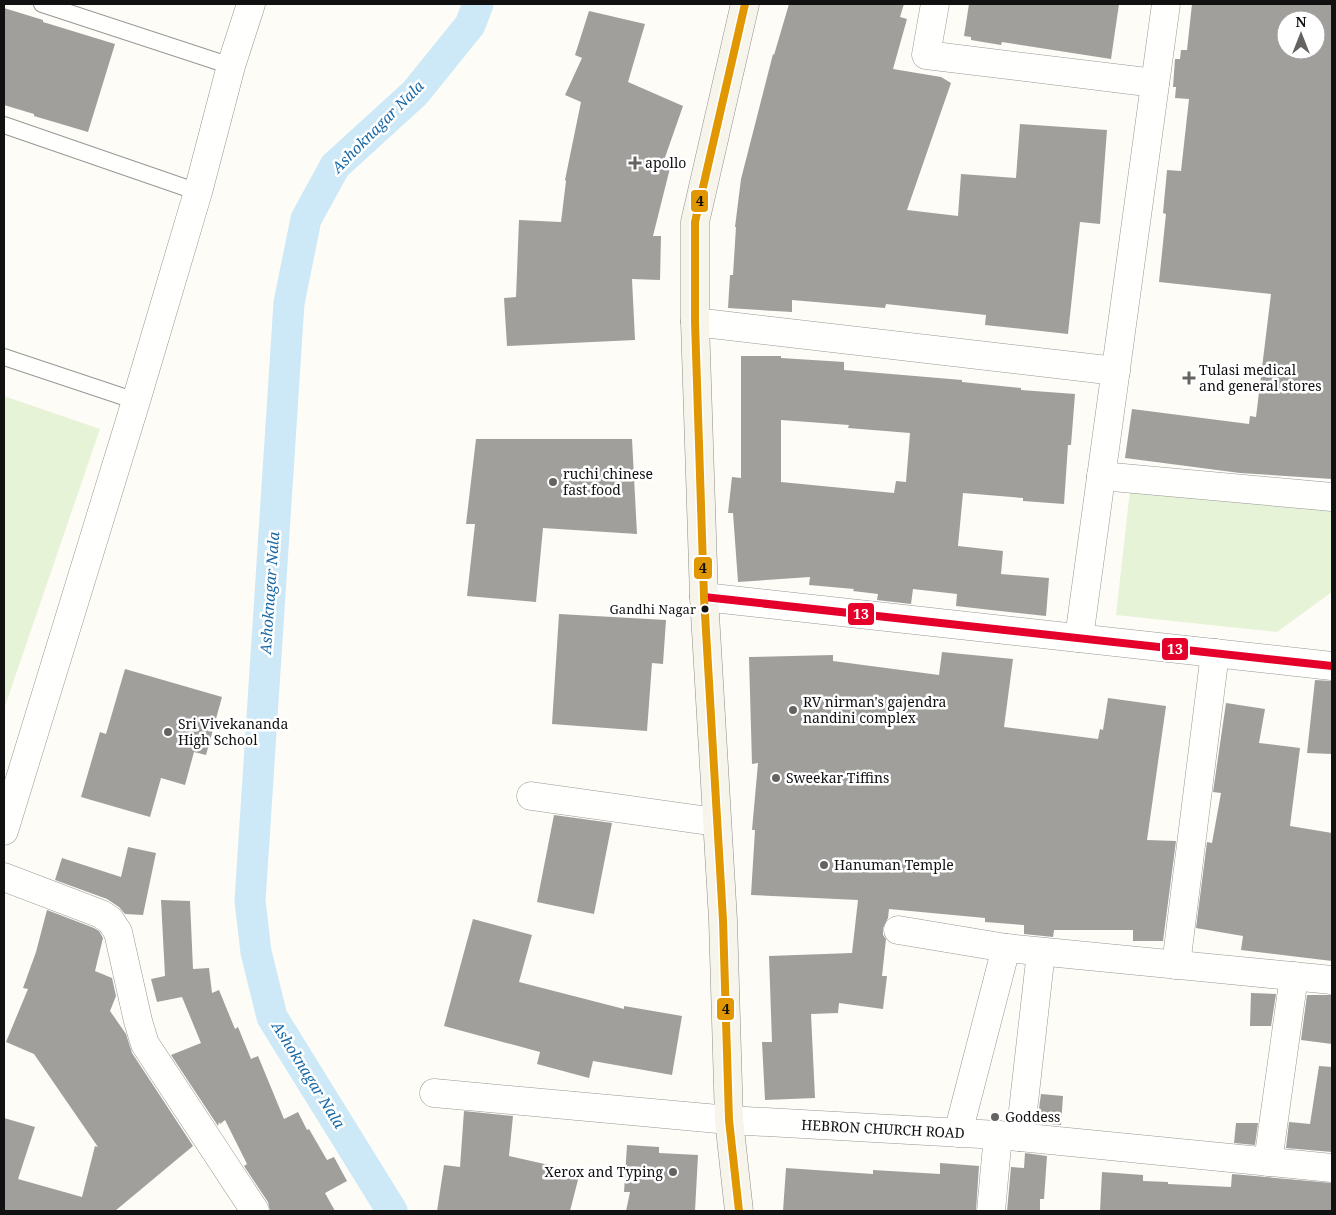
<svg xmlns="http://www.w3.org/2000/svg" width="1336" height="1215" viewBox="0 0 1336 1215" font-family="'Noto Serif',serif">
<rect width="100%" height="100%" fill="#fdfcf7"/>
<g fill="#e7f3d7">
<path d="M 4,396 L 100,429 L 4,709 Z"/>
<path d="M 1130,490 L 1332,509 L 1332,592 L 1277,632 L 1116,615 Z"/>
</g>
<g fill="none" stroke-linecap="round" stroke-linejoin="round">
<path stroke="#cde8f7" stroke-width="31" d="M 392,1211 L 272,1017 L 256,952 L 250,901 L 289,303 L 306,219 L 335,166 L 415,93 L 470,25 L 478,4"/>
</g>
<g fill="#a19f9c" fill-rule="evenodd">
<path d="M 789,4 L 904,4 L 900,17 L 907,19 L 893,69 L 941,77 L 951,83 L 907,210 L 958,216 L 961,174 L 1016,178 L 1020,124 L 1107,130 L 1100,224 L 1080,222 L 1068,334 L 985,325 L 986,315 L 886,304 L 885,308 L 792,300 L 792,312 L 728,308 L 730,275 L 733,275 L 736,227 L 735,227 L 741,179 L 773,54 L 774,55 Z"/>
<path d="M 969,4 L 1119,4 L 1111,59 L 1002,42 L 1001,45 L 971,40 L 971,37 L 964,36 Z"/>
<path d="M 1192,4 L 1332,4 L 1332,479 L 1240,473 L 1125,458 L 1132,409 L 1249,424 L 1250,416 L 1256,417 L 1271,294 L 1159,282 L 1166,214 L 1163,213 L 1167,170 L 1181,171 L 1189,99 L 1175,98 L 1176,87 L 1173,87 L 1175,59 L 1180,59 L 1181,50 L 1187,50 ZM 1286,20 L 1316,20 L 1316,50 L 1286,50 Z"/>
<path d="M 4,8 L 43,20 L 43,22 L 115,44 L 88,132 L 34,116 L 34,114 L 4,105 Z"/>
<path d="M 589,11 L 645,24 L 628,82 L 683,106 L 662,166 L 670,168 L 653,236 L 661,236 L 660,280 L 632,279 L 635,340 L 507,346 L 504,298 L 516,297 L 519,220 L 561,222 L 566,181 L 565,180 L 581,102 L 565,95 L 582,58 L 575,55 Z"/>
<path d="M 741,356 L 781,356 L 781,358 L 844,362 L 844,370 L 962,380 L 962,382 L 1021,388 L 1021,390 L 1075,394 L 1071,445 L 1068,445 L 1064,504 L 1023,501 L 1023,498 L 963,493 L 958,546 L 1003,551 L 1001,574 L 1049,578 L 1046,616 L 956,606 L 957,594 L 913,589 L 911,604 L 877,600 L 878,594 L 853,591 L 854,589 L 809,585 L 810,577 L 738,582 L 733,513 L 728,513 L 732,477 L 741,478 ZM 781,420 L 849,425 L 848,428 L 910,433 L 906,482 L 896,481 L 894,493 L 781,482 Z"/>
<path d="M 476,439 L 632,439 L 637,534 L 543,528 L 536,602 L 467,596 L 475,524 L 466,524 Z"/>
<path d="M 559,614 L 666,620 L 663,664 L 652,663 L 647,731 L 552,724 Z"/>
<path d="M 942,652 L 1013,659 L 1004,727 L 1098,739 L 1100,729 L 1103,730 L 1108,698 L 1166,706 L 1147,840 L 1176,841 L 1163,941 L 1133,941 L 1133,930 L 1054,930 L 1053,937 L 1024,934 L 1024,925 L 985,922 L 985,918 L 889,909 L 888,918 L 883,928 L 883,935 L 886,939 L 882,976 L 887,976 L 883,1009 L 839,1003 L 838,1013 L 811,1014 L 815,1098 L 765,1100 L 762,1042 L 772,1042 L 769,956 L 852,953 L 858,900 L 751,895 L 755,830 L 752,830 L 758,763 L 752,764 L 749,657 L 833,655 L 833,661 L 939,675 Z"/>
<path d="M 125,669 L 222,697 L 206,755 L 194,752 L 185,785 L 161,778 L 150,817 L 81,797 L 100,732 L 106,734 Z"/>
<path d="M 1315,680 L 1332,681 L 1332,754 L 1307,753 Z"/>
<path d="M 1226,703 L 1265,709 L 1259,743 L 1300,748 L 1290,826 L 1332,833 L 1332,961 L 1241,950 L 1243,936 L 1196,928 L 1207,842 L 1212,843 L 1221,793 L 1213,792 Z"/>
<path d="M 554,815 L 612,823 L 594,914 L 537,902 Z"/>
<path d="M 128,847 L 156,853 L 143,915 L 125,914 L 119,907 L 107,899 L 55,880 L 62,858 L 121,877 Z"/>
<path d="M 161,900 L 190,901 L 193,969 L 209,968 L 212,993 L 219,990 L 235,1029 L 238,1027 L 251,1059 L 258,1056 L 284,1119 L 298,1112 L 307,1130 L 309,1129 L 327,1160 L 334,1157 L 347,1181 L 325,1193 L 335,1211 L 270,1211 L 268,1202 L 244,1166 L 247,1164 L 225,1120 L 220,1124 L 219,1122 L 218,1126 L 171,1055 L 201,1043 L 182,997 L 157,1002 L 151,979 L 165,976 Z"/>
<path d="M 47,910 L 94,928 L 99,931 L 103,938 L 95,971 L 112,978 L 116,996 L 110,1011 L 126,1034 L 132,1053 L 193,1146 L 115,1211 L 4,1211 L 4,1118 L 35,1127 L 18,1179 L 82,1197 L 95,1146 L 98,1147 L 34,1054 L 6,1042 L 28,989 L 23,988 L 36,952 Z"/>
<path d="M 473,919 L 532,935 L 519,982 L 624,1009 L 624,1006 L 682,1016 L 672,1075 L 593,1061 L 589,1078 L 537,1064 L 540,1052 L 444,1026 Z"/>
<path d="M 1251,993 L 1276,994 L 1271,1026 L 1250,1026 Z"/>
<path d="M 1307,995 L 1332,995 L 1332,1044 L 1301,1040 Z"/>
<path d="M 1319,1066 L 1332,1067 L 1332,1152 L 1286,1148 L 1289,1122 L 1310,1124 Z"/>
<path d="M 1041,1094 L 1063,1096 L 1061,1125 L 1037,1123 Z"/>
<path d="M 464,1111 L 513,1116 L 509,1156 L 580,1172 L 570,1211 L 437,1211 L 444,1165 L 460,1167 Z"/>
<path d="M 1236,1123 L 1258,1123 L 1255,1145 L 1234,1143 Z"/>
<path d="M 627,1145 L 659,1147 L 659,1153 L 698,1155 L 695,1211 L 626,1211 L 630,1192 L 624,1192 Z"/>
<path d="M 1025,1153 L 1047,1156 L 1044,1199 L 1040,1199 L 1040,1211 L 1007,1211 L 1011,1167 L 1024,1168 Z"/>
<path d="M 940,1163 L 979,1166 L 976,1211 L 783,1211 L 786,1168 L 873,1174 L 873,1170 L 940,1174 Z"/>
<path d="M 1102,1172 L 1143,1175 L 1143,1181 L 1168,1182 L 1168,1184 L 1231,1187 L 1232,1174 L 1332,1183 L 1332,1211 L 1100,1211 Z"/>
</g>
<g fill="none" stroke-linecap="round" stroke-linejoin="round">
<g stroke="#979795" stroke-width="18">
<g id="service">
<path d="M 42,4 L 231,66"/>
<path d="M 4,125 L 198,192"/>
<path d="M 4,357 L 136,401"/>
</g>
</g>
<g stroke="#979795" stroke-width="29">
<g id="minor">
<path d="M 935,4 L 926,55 L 1155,83"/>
<path d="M 695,322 L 1116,371"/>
<path d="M 1101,476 L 1332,497"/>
<path d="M 1079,638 L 1166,4"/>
<path d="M 531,796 L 716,822"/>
<path d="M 4,877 L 101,914 L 110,920 L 118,932 L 138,1021 L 145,1044 L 255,1211"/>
<path d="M 898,930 L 1006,948 L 1332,980"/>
<path d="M 1176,965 L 1215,653"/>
<path d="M 434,1093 L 729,1120 L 998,1135 L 1332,1168"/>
<path d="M 958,1133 L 1006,948"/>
<path d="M 1020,1137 L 1041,952"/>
<path d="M 1268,1162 L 1294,976"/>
<path d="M 991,1211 L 998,1135"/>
</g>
</g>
<g stroke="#979795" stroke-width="29">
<g id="tertiary">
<path d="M 704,597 L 1332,666"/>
<path d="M 4,831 L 136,401 L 198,192 L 231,66 L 251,4"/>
</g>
</g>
<g stroke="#8e8d8b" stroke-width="29">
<path id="secondary" d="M 739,1211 L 729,1120 L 723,920 L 704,597 L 695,322 L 695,222 L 745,4"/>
</g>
<use href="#service" stroke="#fffffe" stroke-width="16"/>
<use href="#minor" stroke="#fffffe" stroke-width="28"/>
<use href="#tertiary" stroke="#fffffe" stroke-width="28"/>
<use href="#secondary" stroke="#f6f4eb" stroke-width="28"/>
<g stroke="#fff" stroke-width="11">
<path id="bus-1" d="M 704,597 L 1332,666"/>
</g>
<g stroke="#fff" stroke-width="11">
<path id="bus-2" d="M 739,1211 L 729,1120 L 723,920 L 704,597 L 695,322 L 695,222 L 745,4"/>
</g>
<use href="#bus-1" stroke="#e4002b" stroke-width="8"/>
<use href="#bus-2" stroke="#e09702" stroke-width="8"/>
</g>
<g fill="#646362" stroke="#fff" stroke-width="2">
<path d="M632.5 155.5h5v5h5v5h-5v5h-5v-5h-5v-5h5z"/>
<path d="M1186.5 370.5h5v5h5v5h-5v5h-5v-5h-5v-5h5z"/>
<circle cx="553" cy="482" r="5"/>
<circle cx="793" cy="710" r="5"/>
<circle cx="168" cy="732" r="5"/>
<circle cx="776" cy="778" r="5"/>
<circle cx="824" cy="865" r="5"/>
<circle cx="995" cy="1117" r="5"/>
<circle cx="673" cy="1172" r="5"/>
</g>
<circle fill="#111" stroke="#fff" stroke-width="2" cx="705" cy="609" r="4.5"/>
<g text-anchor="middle" stroke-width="5" stroke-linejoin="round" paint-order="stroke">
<g font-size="13" fill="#111" stroke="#fff" text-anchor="end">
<text x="696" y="614">Gandhi Nagar</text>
</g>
<g font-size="14" fill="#111" stroke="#fff" text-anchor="start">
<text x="645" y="168">apollo</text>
<text x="1199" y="375">Tulasi medical<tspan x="1199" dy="16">and general stores</tspan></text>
<text x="563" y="479">ruchi chinese<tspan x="563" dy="16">fast food</tspan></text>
<text x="803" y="707">RV nirman's gajendra<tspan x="803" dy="16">nandini complex</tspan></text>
<text x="178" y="729">Sri Vivekananda<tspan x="178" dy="16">High School</tspan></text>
<text x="786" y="783">Sweekar Tiffins</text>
<text x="834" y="870">Hanuman Temple</text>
<text x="1005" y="1122">Goddess</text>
<text x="663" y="1177" text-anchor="end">Xerox and Typing</text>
</g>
<g font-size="14" fill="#111" stroke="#fff">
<text transform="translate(883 1129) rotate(3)" y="5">HEBRON CHURCH ROAD</text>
</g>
<g font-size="15" font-style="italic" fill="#1768a6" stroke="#fff">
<text transform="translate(378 127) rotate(-45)" y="5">Ashoknagar Nala</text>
<text transform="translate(270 593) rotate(-86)" y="5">Ashoknagar Nala</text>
<text transform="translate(308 1075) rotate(58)" y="5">Ashoknagar Nala</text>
</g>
</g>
<g stroke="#fff" stroke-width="2">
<rect x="690" y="189" width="19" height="24" rx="5" fill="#e09702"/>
<rect x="693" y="556" width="20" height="24" rx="5" fill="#e09702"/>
<rect x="847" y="602" width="28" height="24" rx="5" fill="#e4002b"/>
<rect x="1161" y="637" width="28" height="24" rx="5" fill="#e4002b"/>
<rect x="716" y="997" width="19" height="24" rx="5" fill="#e09702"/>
</g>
<g font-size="14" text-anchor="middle" font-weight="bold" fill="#fff">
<text x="861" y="619">13</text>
<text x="1175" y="654">13</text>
</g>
<g font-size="14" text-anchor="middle" font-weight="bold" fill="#111">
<text x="700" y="206">4</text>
<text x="703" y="573">4</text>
<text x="726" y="1014">4</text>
</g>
<rect width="1336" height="1215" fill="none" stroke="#111111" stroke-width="10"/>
<g transform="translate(1301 35)"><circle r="24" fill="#ffffff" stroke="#a0a0a0"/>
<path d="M0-4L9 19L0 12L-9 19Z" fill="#646362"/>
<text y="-8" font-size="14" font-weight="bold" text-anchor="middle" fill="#111111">N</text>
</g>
</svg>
